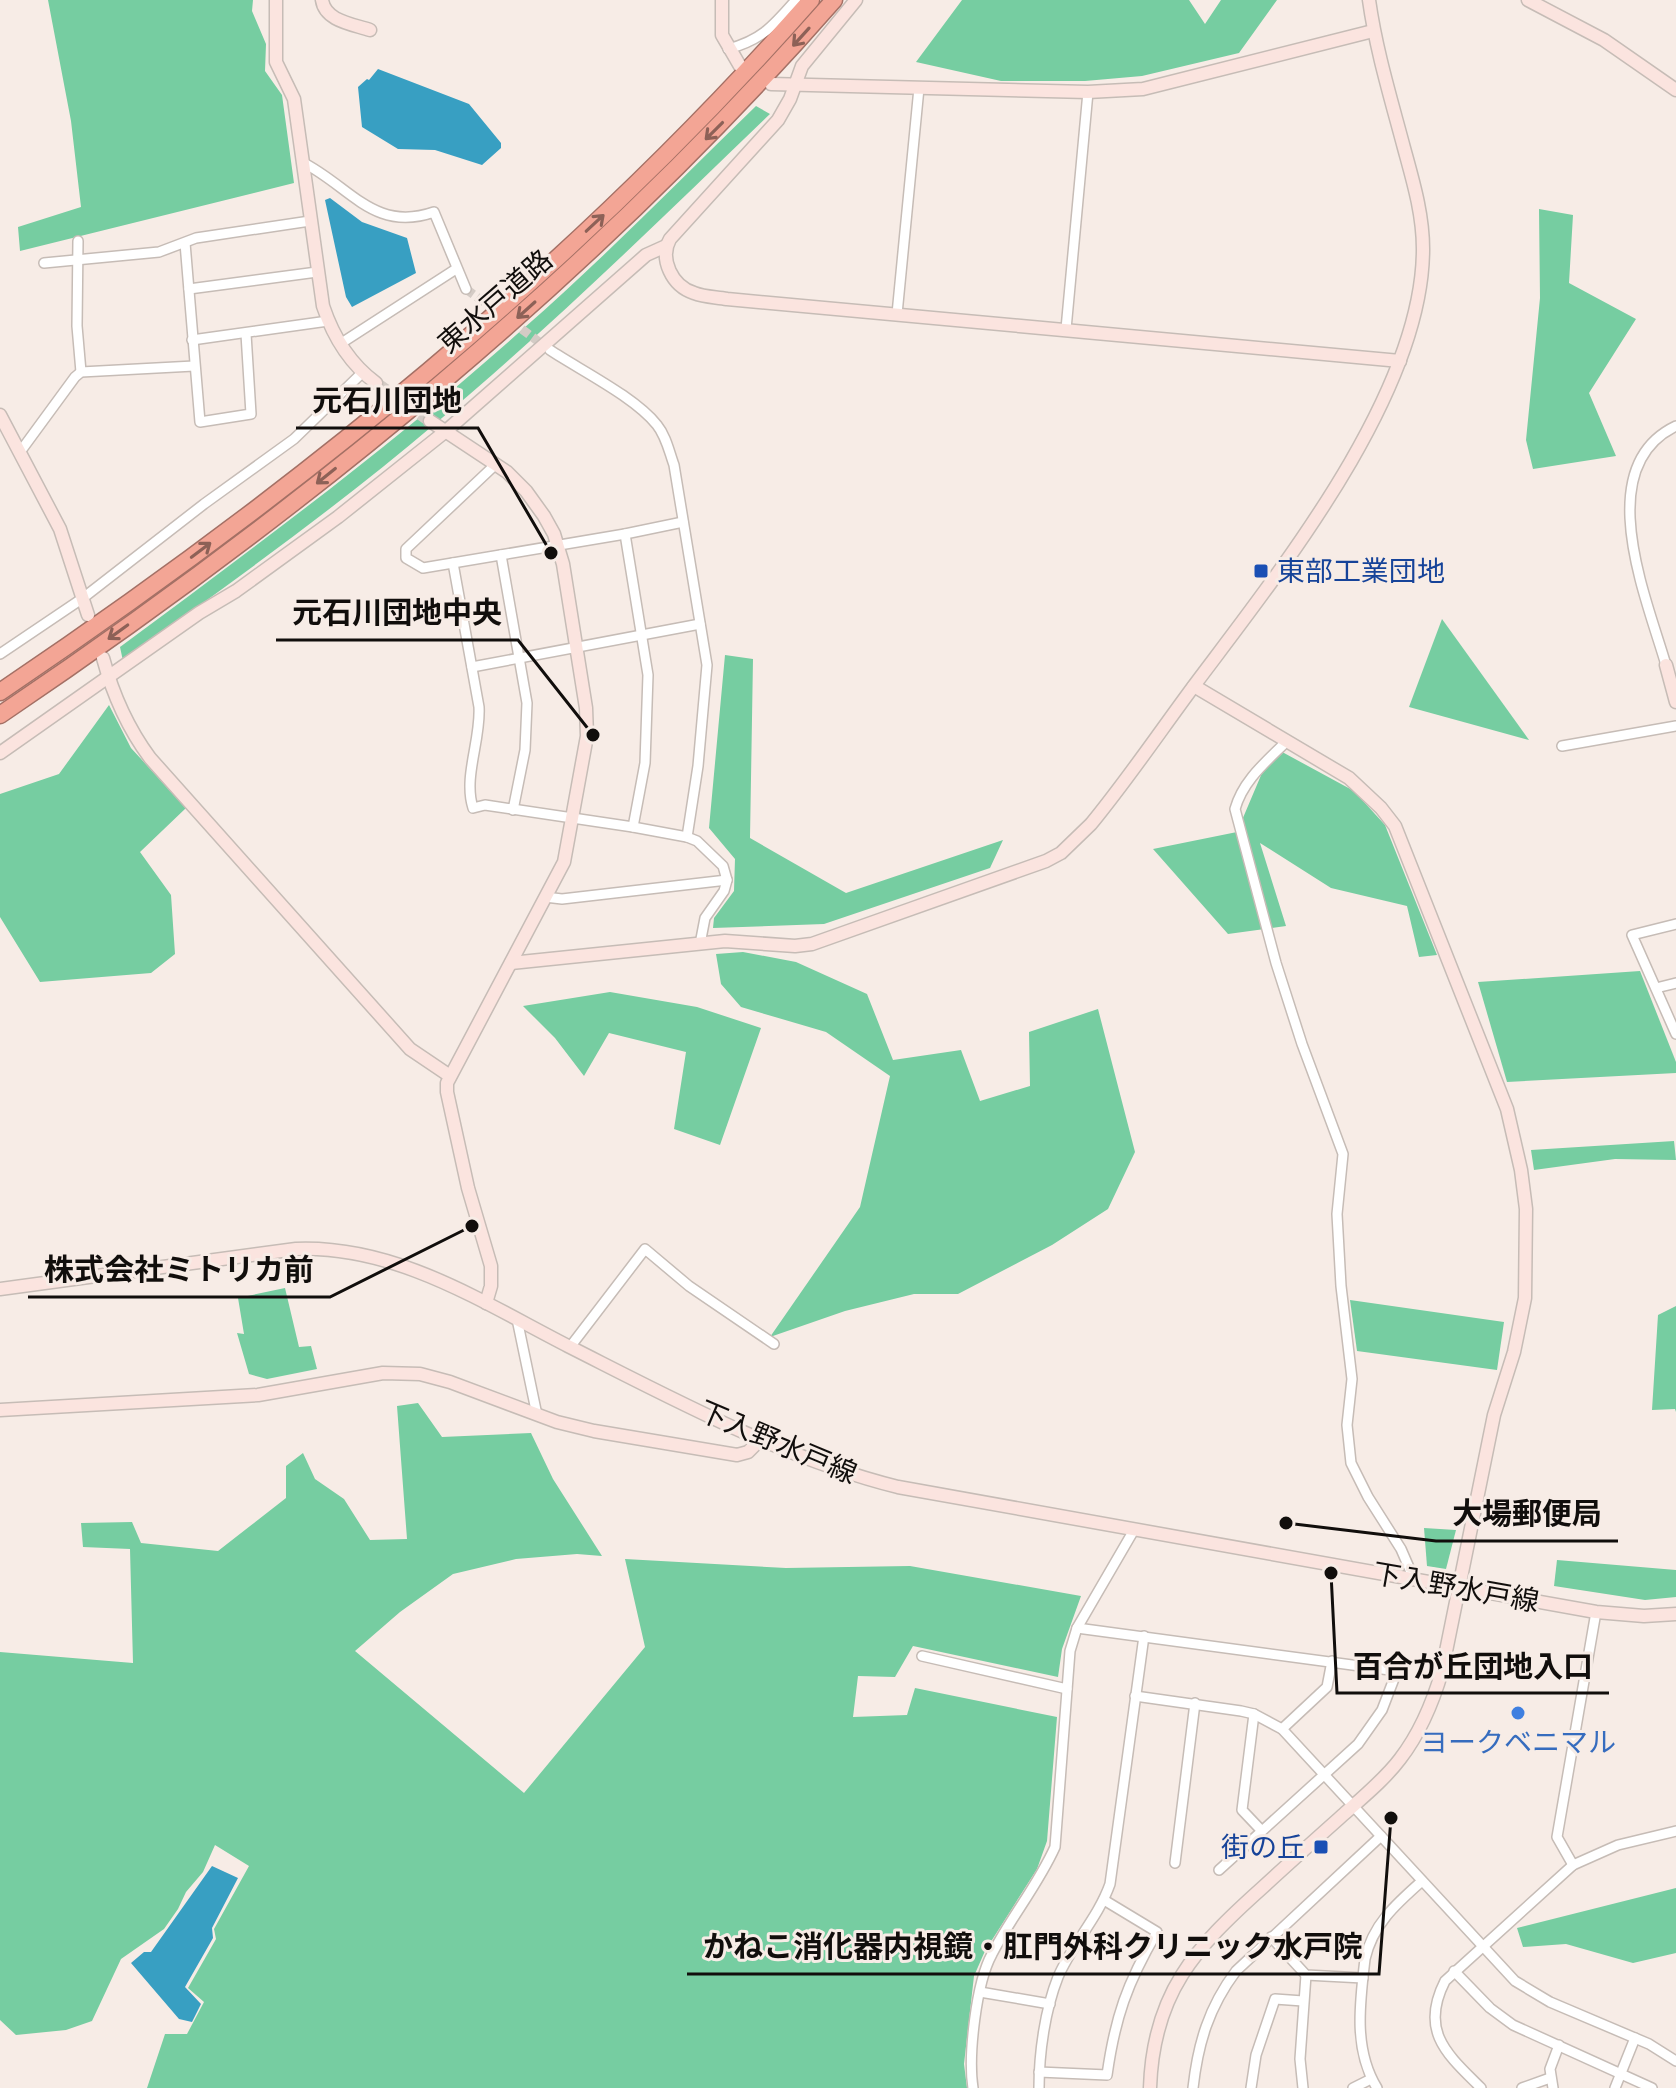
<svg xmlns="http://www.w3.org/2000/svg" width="1676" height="2088" viewBox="0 0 1676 2088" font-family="Bitter,'Noto Sans JP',serif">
<rect width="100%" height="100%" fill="#f7ece6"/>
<g fill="#76cda1">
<path d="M 48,0 L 253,0 L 252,11 L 266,44 L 265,71 L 282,95 L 294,183 L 20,251 L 18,227 L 81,207 L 71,121 Z"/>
<path d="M 962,0 L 1189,0 L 1205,24 L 1221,0 L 1277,0 L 1239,53 L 1142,76 L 1085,81 L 1001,81 L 916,62 Z"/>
<path d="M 756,106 L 770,114 C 661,219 552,326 436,423 C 336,508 229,584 123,661 L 120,647 C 258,545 395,443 524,328 C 604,258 679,181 756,106 Z"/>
<path d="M 1539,209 L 1573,215 L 1569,283 L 1636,319 L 1589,393 L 1616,456 L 1533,469 L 1526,440 L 1540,298 Z"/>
<path d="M 1442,619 L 1529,740 L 1409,707 Z"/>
<path d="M 725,655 L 753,659 L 750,838 L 846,893 L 1003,840 L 990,868 L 824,924 L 713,928 L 714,918 L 734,891 L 735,859 L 709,828 Z"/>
<path d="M 109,705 L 131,748 L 186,808 L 140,852 L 171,895 L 175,954 L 151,973 L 40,982 L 0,917 L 0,794 L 59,774 Z"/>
<path d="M 1273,747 L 1354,791 L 1385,825 L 1437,955 L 1419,957 L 1407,906 L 1331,888 L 1260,843 L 1286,926 L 1228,934 L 1153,849 L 1237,832 Z"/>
<path d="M 743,952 L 796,962 L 867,994 L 893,1060 L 961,1050 L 980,1101 L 1030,1086 L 1029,1032 L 1098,1009 L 1135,1152 L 1108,1209 L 1052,1245 L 958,1294 L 914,1294 L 845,1311 L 770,1337 L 860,1207 L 890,1076 L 826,1032 L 741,1007 L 721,984 L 716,954 Z"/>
<path d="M 1640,971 L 1676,1062 L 1676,1073 L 1507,1082 L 1478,982 Z"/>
<path d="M 610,992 L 697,1007 L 761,1028 L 720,1145 L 674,1129 L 686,1052 L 609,1033 L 584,1076 L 555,1038 L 523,1006 Z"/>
<path d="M 1674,1141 L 1676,1160 L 1615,1159 L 1534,1170 L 1531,1150 Z"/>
<path d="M 285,1288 L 299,1347 L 311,1346 L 317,1369 L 267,1379 L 249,1374 L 237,1333 L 244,1334 L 238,1298 Z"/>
<path d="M 1350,1300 L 1504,1322 L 1497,1370 L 1357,1351 Z"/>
<path d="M 1676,1306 L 1676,1412 L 1675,1409 L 1652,1410 L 1658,1315 Z"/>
<path d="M 418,1403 L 442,1437 L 531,1433 L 553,1479 L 602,1556 L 577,1554 L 516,1559 L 453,1574 L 400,1612 L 355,1651 L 524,1793 L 645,1647 L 625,1559 L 786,1568 L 910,1566 L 1081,1596 L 1062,1649 L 1058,1677 L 913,1646 L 895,1677 L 858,1676 L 853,1717 L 907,1715 L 915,1688 L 1057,1717 L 1047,1841 L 1037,1869 L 985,1951 L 974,1976 L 964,2064 L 967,2088 L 147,2088 L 165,2034 L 187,2034 L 204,2002 L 188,1988 L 216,1939 L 214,1929 L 249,1866 L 215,1845 L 203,1872 L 186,1892 L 178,1909 L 164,1929 L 121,1959 L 92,2021 L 66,2030 L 16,2035 L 0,2020 L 0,1652 L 133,1663 L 130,1549 L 83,1547 L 81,1523 L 132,1522 L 141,1543 L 218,1551 L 286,1498 L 286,1466 L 303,1453 L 315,1479 L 344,1499 L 370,1540 L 407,1539 L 397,1406 Z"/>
<path d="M 1424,1528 L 1456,1530 L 1446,1569 L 1427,1566 Z"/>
<path d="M 1557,1560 L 1676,1570 L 1676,1597 L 1645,1600 L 1554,1586 Z"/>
<path d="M 1676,1888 L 1676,1953 L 1633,1963 L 1566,1944 L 1523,1947 L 1517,1928 Z"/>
</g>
<g fill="#389fc2">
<path d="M 378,69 L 469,104 L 501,143 L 501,148 L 482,165 L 435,150 L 398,149 L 362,127 L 358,87 L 367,79 L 369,80 Z"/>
<path d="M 330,198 L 362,222 L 407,238 L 416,273 L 352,307 L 346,297 L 325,200 Z"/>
<path d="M 212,1866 L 238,1878 L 212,1928 L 213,1938 L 185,1987 L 201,2004 L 192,2022 L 179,2019 L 131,1963 L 144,1952 L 151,1952 Z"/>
</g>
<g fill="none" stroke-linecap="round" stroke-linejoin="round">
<g stroke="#d4cbc5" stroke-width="9" stroke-dasharray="9 4.5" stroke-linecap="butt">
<path d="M 466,289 L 499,313"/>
<path d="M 511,321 L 547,348"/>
</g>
<path stroke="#d4cbc5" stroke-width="12" stroke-dasharray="12 6" stroke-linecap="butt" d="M 376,383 L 430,421"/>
<g stroke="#c6bcb6" stroke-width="12">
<g id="street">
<path d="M 728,49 C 762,40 773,26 796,0"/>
<path d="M 302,162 C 350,186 374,233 434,212 L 466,289"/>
<path d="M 78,241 L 77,326 L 81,372"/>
<path d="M 185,243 L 200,422 L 251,414 L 246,334"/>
<path d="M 44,263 L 159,252 L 196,238 L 310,221"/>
<path d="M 189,289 L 317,272"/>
<path d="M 897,314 L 919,88"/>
<path d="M 1066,329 L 1088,92"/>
<path d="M 192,340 L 328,321"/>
<path d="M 340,344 L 456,269"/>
<path d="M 550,350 C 580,370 635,397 657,425 C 666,436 669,451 674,465 L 707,665 L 698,766 L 687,837"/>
<path d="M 20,452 L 75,377 L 81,372 L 194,366"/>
<path d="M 496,464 L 406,549 L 406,558 L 423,568 L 625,534 L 683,522"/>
<path d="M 625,534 L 648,675 L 645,763 L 633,827"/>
<path d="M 501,555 L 527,703 L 525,750 L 513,810"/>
<path d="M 453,563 L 479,707 C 481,740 463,777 473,808 L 485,805 L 633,827 L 687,837 L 697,841 L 723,866 L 727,880 L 724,891 L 705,918 L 700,944"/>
<path d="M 0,654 L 83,598 L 204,504 L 294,439 L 363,372"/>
<path d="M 1666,665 C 1647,599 1590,467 1676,426"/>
<path d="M 472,667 L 700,624"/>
<path d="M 1287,741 C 1267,761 1243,780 1235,809 L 1276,963 L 1302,1044 L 1343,1154 L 1337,1214 L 1341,1286 L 1352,1379 L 1347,1425 L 1351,1463 L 1368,1497 L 1401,1549 L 1414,1579"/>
<path d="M 1562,746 L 1676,726"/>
<path d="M 545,897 L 562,899 L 727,880"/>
<path d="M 1676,924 L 1632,935 L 1676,1034"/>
<path d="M 1656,988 L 1676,983"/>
<path d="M 517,1319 L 537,1415"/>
<path d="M 570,1347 L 645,1249 L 689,1286 L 774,1344"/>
<path d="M 1077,1628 L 1397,1671 L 1382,1710 L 1358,1744 L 1219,1870"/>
<path d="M 922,1656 L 1067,1689"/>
<path d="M 1135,1696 L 1241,1711 L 1254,1714 L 1282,1729 L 1515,1981 L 1550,2002 L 1649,2044 L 1676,2061"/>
<path d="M 1254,1714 L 1242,1810 L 1261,1830"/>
<path d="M 1282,1729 L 1327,1687 L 1332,1661"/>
<path d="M 1175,1863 L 1195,1703"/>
<path d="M 1573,1865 L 1557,1837 L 1596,1612"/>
<path d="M 1271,1937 L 1306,1975 L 1363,1978"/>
<path d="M 1454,1971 L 1490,2008 L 1513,2025 L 1652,2088"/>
<path d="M 980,1992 L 1050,2004"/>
<path d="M 1039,2072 L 1107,2075 C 1115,2018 1127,1983 1157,1932 L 1104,1900"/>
<path d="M 973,2088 C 968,2056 976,1983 992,1954 C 1011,1917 1038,1885 1055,1847 L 1070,1651 L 1077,1628 L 1134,1530"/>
<path d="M 1039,2088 C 1039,2053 1045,2010 1058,1977 C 1072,1944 1098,1918 1110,1884 L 1144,1636"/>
<path d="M 1193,2088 C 1198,2043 1209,2007 1236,1971 L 1381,1836"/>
<path d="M 1251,2088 L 1256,2055 L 1275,1999 L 1303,2001"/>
<path d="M 1303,2088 L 1300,2059 L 1306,1975"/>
<path d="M 1353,2088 L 1371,2079"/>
<path d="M 1377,2088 C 1353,2049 1360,2002 1365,1959 C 1373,1924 1396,1904 1422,1881"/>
<path d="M 1481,2088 C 1448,2055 1419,2032 1445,1981 L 1573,1865 L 1618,1845 L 1676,1831"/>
<path d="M 1522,2088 L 1550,2078"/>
<path d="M 1553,2088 L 1550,2069 L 1559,2045"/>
<path d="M 1615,2088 L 1635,2038"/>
</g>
</g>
<g stroke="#c6bcb6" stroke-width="15">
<g id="secondary">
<path d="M 276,0 L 276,62 L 294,99 L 323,306 C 333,336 350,364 376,383"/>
<path d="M 322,0 C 325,21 352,24 370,30"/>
<path d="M 722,0 L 722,35 L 740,66"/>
<path d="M 856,0 L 802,66 L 790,99 L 778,120 L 670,239 C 659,259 672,286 694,293 C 704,297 716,297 727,299 L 1400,361"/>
<path d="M 1528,0 L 1604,40 L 1676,90"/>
<path d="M 771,84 L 1088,92 L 1143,89 L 1373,31"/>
<path d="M 0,415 L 60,529 L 88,615"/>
<path d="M 430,421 L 507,472 L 526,491 L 544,516 L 554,534 L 563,564 L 586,708 L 587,736 L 564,862 L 447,1083 L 447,1092 L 468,1188 L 491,1266 L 491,1286 L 486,1303"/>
<path d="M 103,658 C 113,695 127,727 150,758 L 410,1049 L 450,1076"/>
<path d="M 1666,665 L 1676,702"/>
<path d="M 0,753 L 199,613 L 236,591 L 338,517 L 446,431 L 646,255 L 666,246"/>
<path d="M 511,963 L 725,941 L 795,946 L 812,944 L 1046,861 L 1061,853 L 1091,824 C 1128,779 1161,730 1196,683 C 1280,571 1423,393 1423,249 C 1423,214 1413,181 1404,148 C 1391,99 1376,50 1369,0"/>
<path d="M 0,1289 L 296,1249 C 396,1245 482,1302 568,1346 C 675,1400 782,1458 898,1487 L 1596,1612 L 1644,1616 L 1676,1614"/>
<path d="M 0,1410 L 258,1395 L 383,1373 L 420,1374 L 450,1382 L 557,1422 L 594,1431 L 737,1455 L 748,1452 L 760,1440"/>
<path d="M 1150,2088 C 1153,1993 1195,1948 1262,1888 C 1289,1863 1316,1839 1344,1814 C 1363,1797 1385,1779 1400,1759 C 1420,1733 1433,1702 1442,1671 L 1494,1415 L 1514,1352 L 1525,1298 L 1526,1209 L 1521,1170 L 1507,1109 L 1395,826 L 1381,808 L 1349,778 L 1194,686"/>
</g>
</g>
<g stroke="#a47065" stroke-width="19">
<g id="highway">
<path d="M 0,692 C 295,493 575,268 811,0"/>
<path d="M 0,715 C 303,510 592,276 834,0"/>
</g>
</g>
<use href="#street" stroke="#fff" stroke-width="9"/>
<use href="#secondary" stroke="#fbe4df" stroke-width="12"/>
<use href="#highway" stroke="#f3a595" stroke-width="16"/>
</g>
<defs><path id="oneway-shaft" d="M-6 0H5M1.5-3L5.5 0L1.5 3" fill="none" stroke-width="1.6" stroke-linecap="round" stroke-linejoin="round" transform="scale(2)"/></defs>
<g stroke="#8d6157">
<use href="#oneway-shaft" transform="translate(801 37) rotate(132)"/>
<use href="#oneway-shaft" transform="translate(714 131) rotate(135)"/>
<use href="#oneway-shaft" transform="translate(595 223) rotate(-43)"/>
<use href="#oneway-shaft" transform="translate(526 310) rotate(138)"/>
<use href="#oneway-shaft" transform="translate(326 476) rotate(141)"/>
<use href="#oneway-shaft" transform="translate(201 550) rotate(-37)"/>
<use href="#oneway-shaft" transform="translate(118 632) rotate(144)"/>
</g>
<g fill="#1a4fb4" stroke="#f7ece6" stroke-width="3">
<rect x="1253" y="563" width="16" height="16" rx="4"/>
<rect x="1313" y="1839" width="16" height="16" rx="4"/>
</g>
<circle fill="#3f7fe0" stroke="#f7ece6" stroke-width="3" cx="1518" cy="1713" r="8"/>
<g text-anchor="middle" stroke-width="6" stroke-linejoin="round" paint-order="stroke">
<g font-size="28" fill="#110e0c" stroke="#f7ece6">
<text transform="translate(495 301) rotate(-41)" y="10">東水戸道路</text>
<text transform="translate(778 1442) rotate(23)" y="10">下入野水戸線</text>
<text transform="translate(1456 1587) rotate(10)" y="10">下入野水戸線</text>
</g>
<g font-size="28" fill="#164399" stroke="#f7ece6" text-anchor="start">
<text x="1277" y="581">東部工業団地</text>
<text x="1305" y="1857" text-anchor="end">街の丘</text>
</g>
<g font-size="28" fill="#366cbe" stroke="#f7ece6">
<text x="1518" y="1752">ヨークベニマル</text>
</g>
</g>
<path fill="none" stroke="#110e0c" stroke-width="3" d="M551 553L478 428H296M593 735L518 640H276M472 1226L330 1297H28M1286 1523L1436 1541H1618M1331 1573L1337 1693H1609M1391 1818L1379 1974H687"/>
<g fill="#110e0c" stroke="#f7ece6" stroke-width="3">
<circle cx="551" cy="553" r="8"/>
<circle cx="593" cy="735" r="8"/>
<circle cx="472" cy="1226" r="8"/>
<circle cx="1286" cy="1523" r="8"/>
<circle cx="1331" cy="1573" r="8"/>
<circle cx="1391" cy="1818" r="8"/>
</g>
<g font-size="30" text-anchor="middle" font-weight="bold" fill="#110e0c" stroke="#f7ece6" stroke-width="6" stroke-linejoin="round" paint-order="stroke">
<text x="387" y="411">元石川団地</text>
<text x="397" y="623">元石川団地中央</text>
<text x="179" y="1280">株式会社ミトリカ前</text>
<text x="1527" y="1524">大場郵便局</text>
<text x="1473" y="1677">百合が丘団地入口</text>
<text x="1033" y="1957">かねこ消化器内視鏡・肛門外科クリニック水戸院</text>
</g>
</svg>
